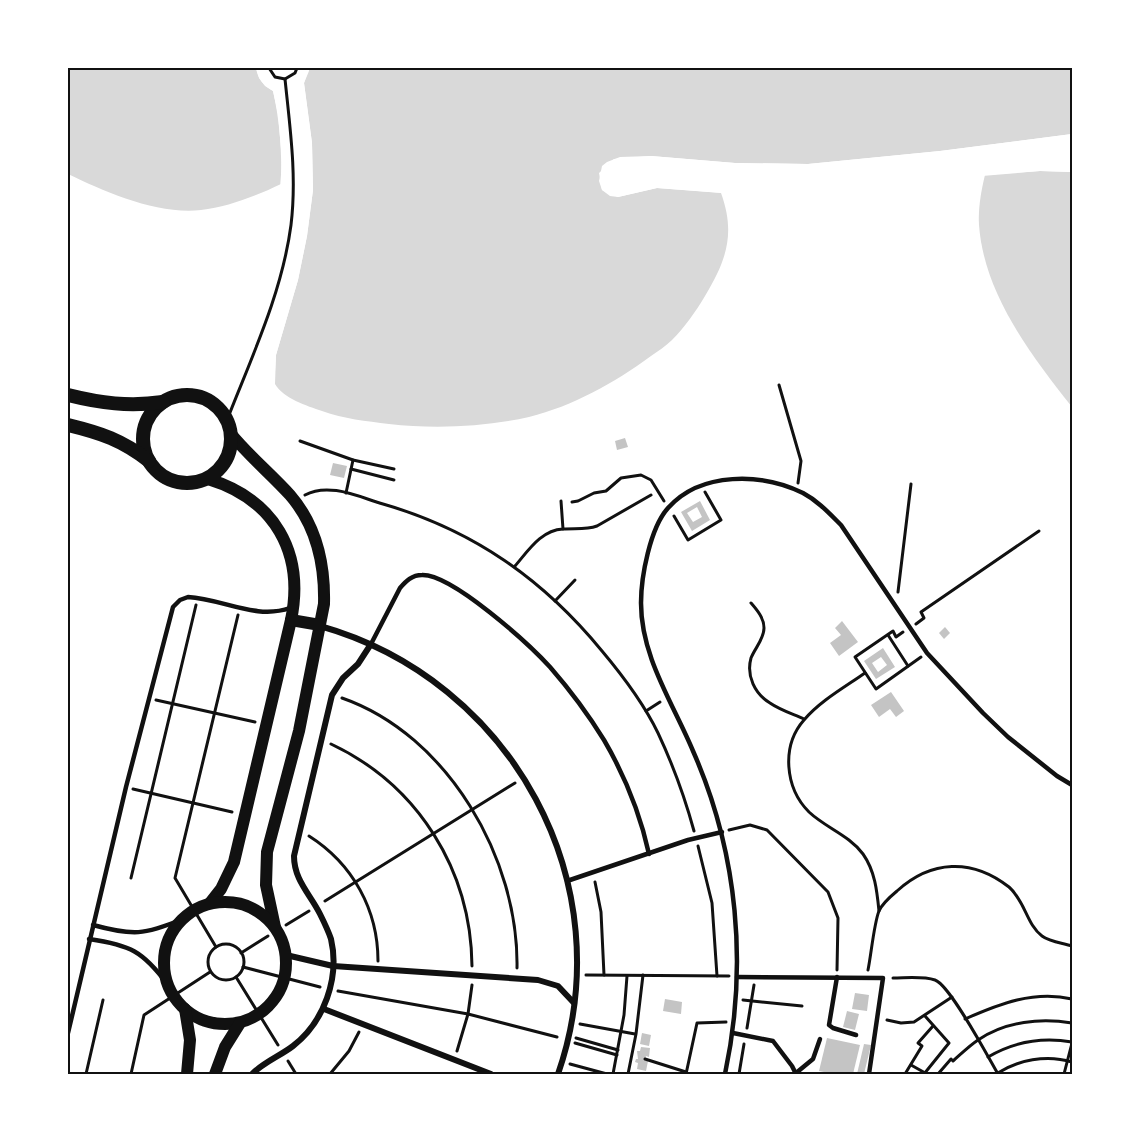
<svg xmlns="http://www.w3.org/2000/svg" width="1140" height="1142" viewBox="0 0 1140 1142" font-family="Karla,sans-serif">
<rect width="100%" height="100%" fill="#fff"/>
<g fill="#d9d9d9">
<path d="M 68,68 L 256,68 C 258,79 263,85 273,91 C 280,122 282,152 281,184 C 256,196 228,207 201,210 C 158,215 105,192 68,174 Z"/>
<path d="M 309,68 L 1072,68 L 1072,134 L 940,151 L 808,164 L 735,163 L 651,156 L 614,159 L 599,173 L 602,190 L 618,197 L 657,188 L 721,193 C 736,234 726,261 705,296 C 696,311 685,327 672,340 C 666,346 658,351 651,356 C 614,383 573,406 529,417 C 485,427 434,429 389,424 C 366,421 344,419 322,411 C 307,406 283,398 275,384 L 276,355 L 298,280 L 307,236 L 313,190 L 312,143 L 304,83 Z"/>
<path d="M 1040,171 L 1072,172 L 1072,407 C 1031,355 984,294 979,225 C 978,209 981,191 985,175 Z"/>
</g>
<g fill="#fff">
<path d="M 256,68 L 259,68 L 261,77 L 267,84 L 276,89 L 281,113 L 285,161 L 284,185 L 280,188 L 282,161 L 278,114 L 273,91 L 265,86 L 259,78 Z"/>
<path d="M 306,68 L 309,68 L 309,71 L 304,83 L 312,143 L 313,190 L 307,236 L 298,280 L 276,355 L 274,388 L 271,380 L 273,354 L 295,280 L 305,236 L 310,190 L 309,143 L 301,83 Z"/>
<path d="M 1072,134 L 1072,137 L 941,154 L 808,167 L 735,166 L 651,159 L 621,160 L 609,164 L 602,174 L 602,181 L 605,188 L 611,193 L 618,194 L 657,185 L 722,190 L 724,193 L 657,188 L 618,197 L 610,196 L 602,190 L 599,181 L 602,166 L 607,162 L 620,157 L 651,156 L 735,163 L 808,164 L 940,151 Z"/>
<path d="M 1040,168 L 1066,168 L 1072,169 L 1072,172 L 1040,171 L 982,176 L 985,172 Z"/>
</g>
<g fill="#c4c4c4" fill-rule="evenodd">
<path d="M 625,438 L 628,447 L 617,450 L 615,441 Z"/>
<path d="M 333,463 L 347,466 L 344,478 L 330,475 Z"/>
<path d="M 700,501 L 710,520 L 692,531 L 681,512 ZM 697,507 L 702,517 L 693,522 L 687,513 Z"/>
<path d="M 842,621 L 858,642 L 839,656 L 830,643 L 841,635 L 835,628 Z"/>
<path d="M 945,627 L 950,633 L 944,639 L 939,633 Z"/>
<path d="M 883,648 L 895,667 L 876,679 L 864,661 ZM 881,657 L 887,665 L 878,672 L 872,663 Z"/>
<path d="M 891,692 L 904,711 L 896,717 L 890,709 L 879,717 L 871,705 Z"/>
<path d="M 855,993 L 869,995 L 867,1011 L 852,1009 Z"/>
<path d="M 665,999 L 682,1002 L 681,1014 L 663,1011 Z"/>
<path d="M 847,1011 L 859,1014 L 855,1030 L 843,1027 Z"/>
<path d="M 642,1033 L 651,1035 L 649,1046 L 640,1044 Z"/>
<path d="M 827,1038 L 860,1045 L 853,1074 L 834,1074 L 819,1071 Z"/>
<path d="M 864,1044 L 871,1045 L 864,1074 L 857,1074 Z"/>
<path d="M 641,1047 L 650,1048 L 649,1057 L 646,1056 L 645,1061 L 648,1061 L 646,1071 L 637,1069 L 638,1063 L 635,1062 L 636,1059 L 638,1059 L 637,1051 L 640,1051 Z"/>
</g>
<g fill="none" stroke-linecap="round" stroke-linejoin="round">
<g stroke="#111" stroke-width="3">
<path d="M 269,68 L 275,77 L 285,79 L 295,73 L 297,68"/>
<path d="M 779,385 L 801,461 L 798,483"/>
<path d="M 227,420 C 252,356 282,293 291,225 C 297,176 290,128 285,79"/>
<path d="M 300,441 L 353,460 L 394,469"/>
<path d="M 351,469 L 394,480"/>
<path d="M 346,493 L 353,460"/>
<path d="M 305,495 C 329,482 359,497 383,504 C 473,530 543,579 602,651 C 623,676 644,704 658,733 C 673,765 685,798 694,831"/>
<path d="M 561,501 L 563,529"/>
<path d="M 572,502 L 578,501 L 594,493 L 606,491 L 621,478 L 641,475 L 651,480 L 664,501"/>
<path d="M 674,516 L 688,540 L 721,520 L 705,492"/>
<path d="M 515,566 C 528,551 541,530 563,529 C 575,528 586,530 597,526 L 651,495"/>
<path d="M 898,592 L 911,484"/>
<path d="M 555,601 L 575,580"/>
<path d="M 751,603 C 757,610 764,618 764,628 C 764,639 755,648 751,658 C 746,676 755,694 770,703 C 780,710 793,714 804,719"/>
<path d="M 916,624 L 924,618 L 921,612 L 1039,531"/>
<path d="M 903,632 L 896,637 L 893,631 L 855,657 L 876,689 L 921,657"/>
<path d="M 888,635 L 908,666"/>
<path d="M 865,673 C 845,687 820,701 804,720 C 781,746 785,788 809,812 C 826,828 849,835 863,854 C 875,871 877,891 879,911"/>
<path d="M 342,698 C 448,735 519,859 517,968"/>
<path d="M 156,700 L 255,722"/>
<path d="M 646,711 L 660,702"/>
<path d="M 331,744 C 418,785 471,870 472,966"/>
<path d="M 133,789 L 232,812"/>
<path d="M 729,830 L 750,825 L 767,830 L 828,892 L 838,918 L 837,970"/>
<path d="M 309,836 C 353,864 378,910 378,961"/>
<path d="M 698,846 L 712,903 L 717,976"/>
<path d="M 131,878 L 196,605"/>
<path d="M 595,882 L 601,912 L 604,975"/>
<path d="M 325,901 L 515,783"/>
<path d="M 286,925 L 309,911"/>
<circle cx="226" cy="962" r="18"/>
<path d="M 216,947 L 175,878 L 238,615"/>
<path d="M 241,953 L 268,936"/>
<path d="M 243,967 L 320,987"/>
<path d="M 868,970 C 871,956 874,923 879,911 C 882,904 891,896 897,891 C 931,860 972,858 1009,887 C 1025,901 1027,925 1042,936 C 1050,942 1063,943 1072,946"/>
<path d="M 586,975 L 729,976"/>
<path d="M 236,977 L 278,1045"/>
<path d="M 893,978 C 906,978 923,976 935,980 C 950,985 988,1057 998,1074"/>
<path d="M 338,991 L 468,1014 L 557,1037"/>
<path d="M 743,1000 L 802,1006"/>
<path d="M 965,1019 C 999,1004 1034,990 1072,999"/>
<path d="M 887,1020 L 901,1023 L 914,1022 L 952,997"/>
<path d="M 580,1024 L 635,1034"/>
<path d="M 747,1028 L 754,985"/>
<path d="M 576,1038 L 618,1050"/>
<path d="M 575,1043 L 617,1055"/>
<path d="M 457,1051 L 468,1014 L 472,985"/>
<path d="M 988,1057 C 1015,1041 1042,1037 1072,1042"/>
<path d="M 645,1059 L 686,1072"/>
<path d="M 288,1061 L 296,1074"/>
<path d="M 570,1064 L 607,1074"/>
<path d="M 911,1065 L 927,1074"/>
<path d="M 86,1074 L 103,1000"/>
<path d="M 131,1074 L 144,1015 L 210,972"/>
<path d="M 330,1074 L 349,1051 L 359,1032"/>
<path d="M 613,1074 L 624,1015 L 627,976"/>
<path d="M 628,1074 L 636,1034 L 643,975"/>
<path d="M 686,1074 L 697,1023 L 726,1022"/>
<path d="M 739,1074 L 744,1044"/>
<path d="M 905,1074 L 922,1046 L 918,1043 L 933,1026"/>
<path d="M 924,1074 L 949,1043 L 925,1016"/>
<path d="M 938,1074 L 951,1059 L 953,1061 C 961,1054 969,1046 978,1040 C 1006,1021 1041,1018 1072,1023"/>
<path d="M 973,1074 L 975,1074"/>
<path d="M 996,1074 C 1018,1060 1046,1054 1072,1062"/>
<path d="M 1064,1074 L 1072,1043"/>
</g>
<g stroke="#111" stroke-width="4.5">
<path d="M 371,644 L 400,588 C 406,581 412,575 422,575 C 452,574 529,644 550,667 C 570,690 588,714 604,740 C 625,776 640,813 649,854"/>
<path d="M 567,881 L 688,840 L 722,832"/>
<path d="M 93,925 C 133,936 144,935 183,919"/>
<path d="M 89,939 C 130,945 143,951 168,985"/>
<path d="M 737,977 L 883,978 L 869,1074"/>
<path d="M 837,977 L 829,1025 L 833,1028 L 856,1035"/>
<path d="M 68,1033 L 126,787 L 173,607 L 180,600 L 188,597 C 223,599 256,620 290,608"/>
<path d="M 733,1033 L 773,1041 L 792,1066 L 796,1074"/>
<path d="M 796,1073 L 813,1059 L 820,1039"/>
<path d="M 725,1074 C 748,966 738,853 693,751 C 673,703 641,657 641,603 C 641,577 650,528 668,508 C 701,471 762,473 803,493 C 818,501 829,513 841,525 L 927,653 L 983,713 L 1008,737 L 1057,776 L 1072,785"/>
</g>
<g stroke="#111" stroke-width="6">
<path d="M 320,626 C 512,680 624,884 558,1074"/>
<path d="M 286,955 L 333,966 L 538,980 L 558,986 L 574,1003"/>
<path d="M 324,1009 L 491,1074"/>
<path d="M 252,1074 C 264,1062 280,1056 293,1046 C 324,1022 340,978 331,939 C 328,930 324,922 320,914 C 310,894 294,880 294,856 L 332,695 L 343,678 L 358,664 L 371,644"/>
</g>
<g stroke="#111" stroke-width="12">
<path d="M 231,434 C 249,456 271,474 290,495 C 316,525 325,565 324,604 L 299,731 L 267,852 L 266,885 L 275,927"/>
<path d="M 208,479 C 274,499 305,552 291,620 L 234,862 L 221,889 L 210,903"/>
<path d="M 291,620 L 320,625"/>
<circle cx="225" cy="963" r="61"/>
<path d="M 185,1009 L 190,1040 L 187,1074"/>
<path d="M 215,1074 L 225,1047 L 240,1023"/>
</g>
<g stroke="#111" stroke-width="14">
<circle cx="187" cy="439" r="44"/>
<path d="M 68,395 C 100,403 129,407 163,402"/>
<path d="M 68,425 C 101,433 122,440 149,461"/>
</g>
</g>
<rect width="1140" height="1142" fill="none" stroke="#ffffff" stroke-width="138"/>
<rect x="69" y="69" width="1002" height="1004" fill="none" stroke="#111" stroke-width="2"/>
</svg>
